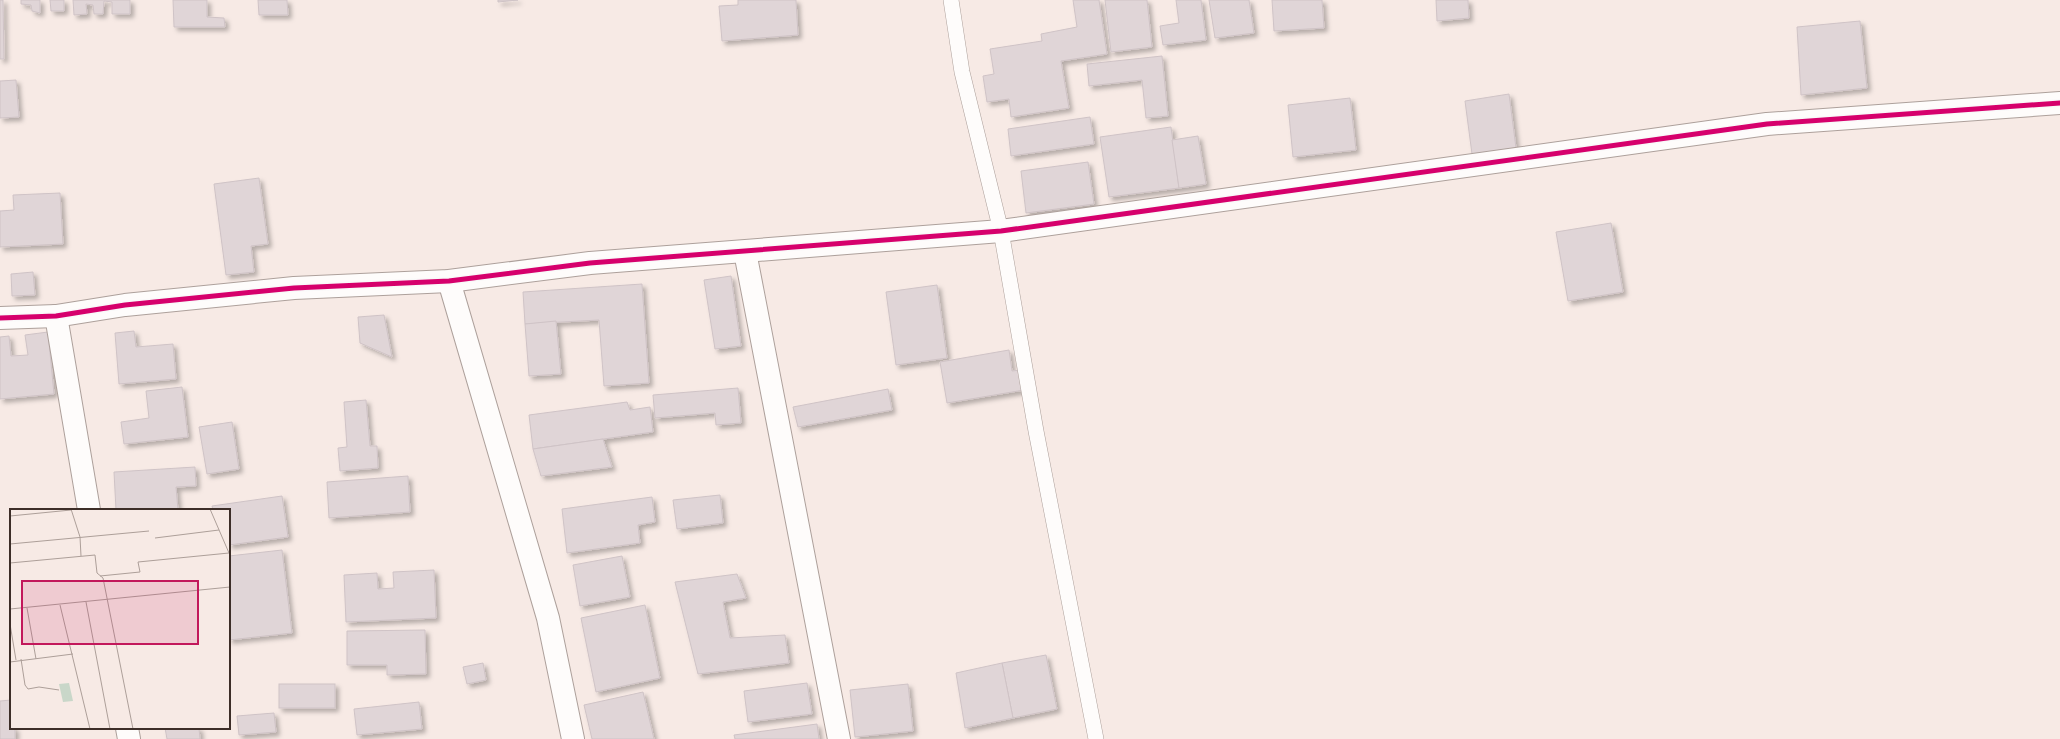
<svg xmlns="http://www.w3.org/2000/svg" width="2060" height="739" viewBox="0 0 2060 739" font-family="Figtree,sans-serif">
<defs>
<filter id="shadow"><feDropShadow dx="3.5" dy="3.5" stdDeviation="2" flood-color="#0004"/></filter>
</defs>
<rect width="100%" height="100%" fill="#f7eae5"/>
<g fill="#e0d5d7" stroke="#cfc3c6" filter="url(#shadow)">
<path d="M 0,0 L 3,0 L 4,59 L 0,59 Z"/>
<path d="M 21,0 L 40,0 L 40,13 L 32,11 L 31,5 L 21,4 Z"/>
<path d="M 50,0 L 64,0 L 64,11 L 51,11 Z"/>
<path d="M 73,0 L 130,0 L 130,14 L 112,14 L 112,2 L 104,1 L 103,14 L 94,14 L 93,5 L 86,4 L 87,14 L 74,15 Z"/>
<path d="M 173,0 L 207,0 L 207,17 L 224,18 L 225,27 L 174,27 Z"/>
<path d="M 258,0 L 287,0 L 288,15 L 259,15 Z"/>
<path d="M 498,0 L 518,0 L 498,2 Z"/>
<path d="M 738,0 L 796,0 L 798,35 L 722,41 L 719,6 L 738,5 Z"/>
<path d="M 1073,0 L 1099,0 L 1107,54 L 1061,61 L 1069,108 L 1011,117 L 1009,99 L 987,102 L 983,76 L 994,74 L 990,49 L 1042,41 L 1041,34 L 1077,27 Z"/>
<path d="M 1105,0 L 1147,0 L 1152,47 L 1111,52 Z"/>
<path d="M 1176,0 L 1201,0 L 1206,40 L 1163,45 L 1160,26 L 1179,23 Z"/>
<path d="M 1209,0 L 1249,0 L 1254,33 L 1215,38 Z"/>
<path d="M 1272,0 L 1322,0 L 1324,28 L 1274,31 Z"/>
<path d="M 1436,0 L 1468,0 L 1469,18 L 1437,21 Z"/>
<path d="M 1860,21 L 1867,88 L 1801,95 L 1797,27 Z"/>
<path d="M 1162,56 L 1168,116 L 1146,118 L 1142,80 L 1089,86 L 1087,64 Z"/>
<path d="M 16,80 L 19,117 L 0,118 L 0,81 Z"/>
<path d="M 1509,94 L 1516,148 L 1472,154 L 1465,101 Z"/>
<path d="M 1350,98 L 1356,150 L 1293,157 L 1288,105 Z"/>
<path d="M 1090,117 L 1094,144 L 1011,156 L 1008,129 Z"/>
<path d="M 1171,127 L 1179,188 L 1109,197 L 1100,137 Z"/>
<path d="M 1198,136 L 1206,184 L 1179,188 L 1172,140 Z"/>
<path d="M 1088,162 L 1094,204 L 1026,213 L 1021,171 Z"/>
<path d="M 259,178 L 268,244 L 251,246 L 254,272 L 226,275 L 214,184 Z"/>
<path d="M 60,193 L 63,244 L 0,247 L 0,211 L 14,210 L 13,195 Z"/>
<path d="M 1611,223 L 1623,292 L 1568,301 L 1556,232 Z"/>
<path d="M 33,272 L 35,295 L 12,296 L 11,274 Z"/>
<path d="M 731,276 L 741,346 L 715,349 L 704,280 Z"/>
<path d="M 642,284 L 649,383 L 604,386 L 599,320 L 525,324 L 523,292 Z"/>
<path d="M 937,285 L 947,358 L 896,365 L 886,292 Z"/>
<path d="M 384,315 L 392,357 L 360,343 L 358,317 Z"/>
<path d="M 556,321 L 561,374 L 529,376 L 525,324 Z"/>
<path d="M 134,331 L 136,347 L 173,344 L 176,379 L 119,384 L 115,333 Z"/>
<path d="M 48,332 L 54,394 L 0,399 L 0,337 L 9,336 L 11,356 L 28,355 L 25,335 Z"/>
<path d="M 1009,350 L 1012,371 L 1020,370 L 1024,390 L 947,403 L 940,362 Z"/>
<path d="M 182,387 L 188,437 L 124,444 L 121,422 L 149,418 L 146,391 Z"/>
<path d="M 738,388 L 741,423 L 716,425 L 715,413 L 655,418 L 653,395 Z"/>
<path d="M 888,389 L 892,410 L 798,427 L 793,407 Z"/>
<path d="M 366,400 L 370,446 L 377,446 L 378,468 L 340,471 L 338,448 L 347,447 L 344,402 Z"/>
<path d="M 627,402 L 630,410 L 650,407 L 653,432 L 533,449 L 529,415 Z"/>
<path d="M 232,422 L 239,469 L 207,474 L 199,427 Z"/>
<path d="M 603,439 L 612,467 L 541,476 L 533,449 Z"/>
<path d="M 195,467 L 196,486 L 176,487 L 178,510 L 116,510 L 114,472 Z"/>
<path d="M 408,476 L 410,512 L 329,518 L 327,482 Z"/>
<path d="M 720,495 L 723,523 L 677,529 L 673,500 Z"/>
<path d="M 282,496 L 288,537 L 229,545 L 229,510 L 213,510 L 212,506 Z"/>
<path d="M 652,497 L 655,522 L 638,525 L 640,543 L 567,553 L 562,509 Z"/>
<path d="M 282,550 L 292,633 L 229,640 L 229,556 Z"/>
<path d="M 622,556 L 630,597 L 580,606 L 573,565 Z"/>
<path d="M 434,570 L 436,618 L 346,622 L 344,575 L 377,573 L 378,589 L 394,588 L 393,572 Z"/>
<path d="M 737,574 L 746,598 L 723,602 L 730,638 L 785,635 L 789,663 L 698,674 L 675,582 Z"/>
<path d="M 645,605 L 660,678 L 596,692 L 581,618 Z"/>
<path d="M 425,630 L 426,674 L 387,675 L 387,665 L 347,665 L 347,631 Z"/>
<path d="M 1046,655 L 1057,709 L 1013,718 L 1002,663 Z"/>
<path d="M 483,663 L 486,680 L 467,684 L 463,667 Z"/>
<path d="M 1002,663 L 1013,718 L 965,728 L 956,673 Z"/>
<path d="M 807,683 L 812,714 L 748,722 L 744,691 Z"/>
<rect x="279" y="684" width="56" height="24"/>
<path d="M 908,684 L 913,731 L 855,737 L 850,690 Z"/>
<path d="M 643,692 L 654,739 L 592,739 L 584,705 Z"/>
<path d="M 11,700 L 11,728 L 15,728 L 15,739 L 0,739 L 0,701 Z"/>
<path d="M 419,702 L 422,729 L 357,735 L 354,709 Z"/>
<path d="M 274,713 L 276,732 L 239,735 L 237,716 Z"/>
<path d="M 817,724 L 819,739 L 735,739 L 734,735 Z"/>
<path d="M 165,728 L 199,728 L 200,739 L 167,739 Z"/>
</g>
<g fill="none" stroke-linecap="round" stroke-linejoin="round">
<g stroke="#ada09b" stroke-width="16">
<path id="service" d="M 951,0 L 962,72 L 1001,231 L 1036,431 L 1096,739"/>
</g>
<g stroke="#ada09b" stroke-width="24">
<g id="minor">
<path d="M 745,252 L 839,739"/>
<path d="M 449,281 L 548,618 L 573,739"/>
<path d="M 56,316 L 89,510"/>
<path d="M 0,318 L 56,316 L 125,305 L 294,288 L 449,281 L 590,263 L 1001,231 L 1767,124 L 2060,103"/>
<path d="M 127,728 L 129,739"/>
</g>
</g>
<use href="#service" stroke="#fefcfb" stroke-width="15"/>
<use href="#minor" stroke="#fefcfb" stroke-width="22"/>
<g stroke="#f9f9f9" stroke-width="8">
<path id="cycleway" d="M 0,318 L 56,316 L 125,305 L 294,288 L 449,281 L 590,263 L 1001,231 L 1767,124 L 2060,103"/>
</g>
<use href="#cycleway" stroke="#d6006c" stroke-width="5"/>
</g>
<g transform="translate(10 509)">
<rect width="220" height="220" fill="#f7eae5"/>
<path d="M 59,174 L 63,192 L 53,193 L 49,175 Z" fill="#c9d7c9"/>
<path fill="none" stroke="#ad9f99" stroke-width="1" d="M 61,0 L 70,28 L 71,47M 200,0 L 219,44M 0,7 L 61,1M 145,29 L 209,21M 0,35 L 139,22M 0,54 L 85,46 L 87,64 L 93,69 L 123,220M 90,67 L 130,63 L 128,53 L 219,44M 76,93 L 100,220M 50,96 L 80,220M 17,99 L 26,150M 0,100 L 220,78M 0,115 L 6,151M 11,150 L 15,176 L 18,180 L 29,178 L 49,181M 0,153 L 63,145"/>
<path fill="#c2185b" fill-opacity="0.15" stroke="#c2185b" stroke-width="2" d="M 12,72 L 188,72 L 188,135 L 12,135 Z"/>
<rect width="220" height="220" fill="none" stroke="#3d2e28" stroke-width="2"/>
</g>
</svg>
